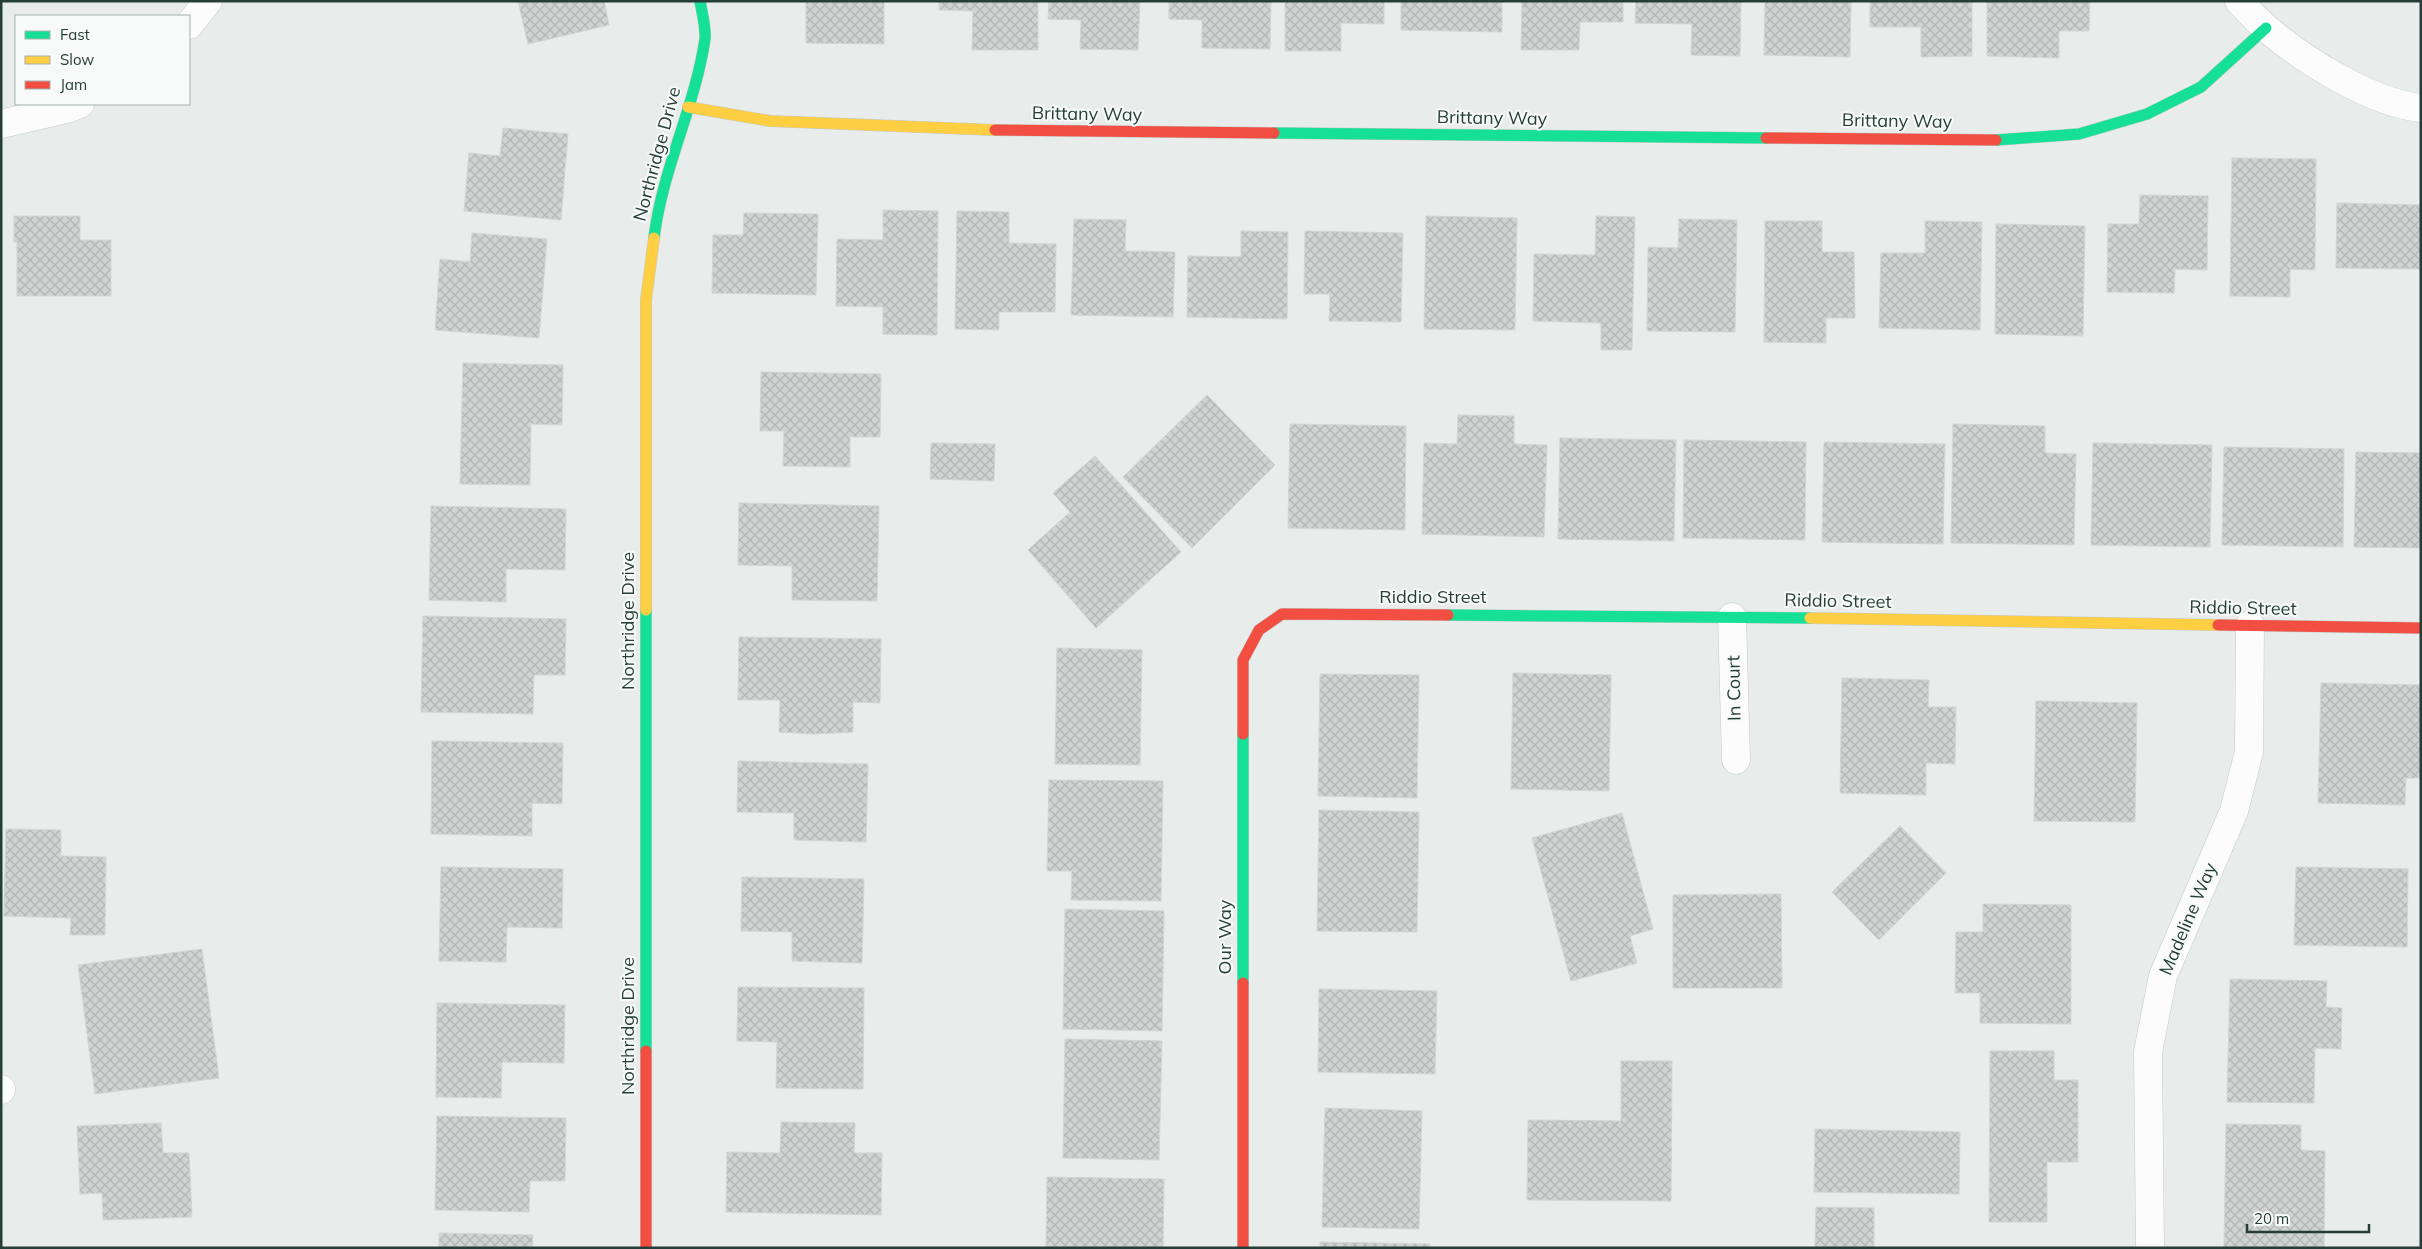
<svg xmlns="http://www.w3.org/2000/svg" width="2422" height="1249" viewBox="0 0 2422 1249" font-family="Mulish,sans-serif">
<defs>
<pattern id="building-cross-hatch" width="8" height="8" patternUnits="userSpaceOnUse" patternTransform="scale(1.25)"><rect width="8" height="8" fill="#cfd3d1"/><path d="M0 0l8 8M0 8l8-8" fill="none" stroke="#b2b6b4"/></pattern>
</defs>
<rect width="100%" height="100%" fill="#e8ecea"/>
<g fill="url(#building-cross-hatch)" stroke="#d1d5d3">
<path d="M 518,1 L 604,1 L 609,25 L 528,44 Z"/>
<path d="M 806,1 L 884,1 L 884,44 L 806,43 Z"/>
<path d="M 939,1 L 1038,1 L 1038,50 L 972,50 L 973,11 L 939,10 Z"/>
<path d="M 1049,1 L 1140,1 L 1138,50 L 1080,49 L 1081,20 L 1048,19 Z"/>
<path d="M 1169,1 L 1271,1 L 1270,49 L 1202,48 L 1202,20 L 1169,19 Z"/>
<path d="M 1285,1 L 1384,1 L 1384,24 L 1341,23 L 1341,51 L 1285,51 Z"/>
<path d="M 1401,1 L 1502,1 L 1502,32 L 1401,30 Z"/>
<path d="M 1522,1 L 1623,1 L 1623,22 L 1580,22 L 1579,50 L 1521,50 Z"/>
<path d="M 1636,1 L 1741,1 L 1740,56 L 1691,55 L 1692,24 L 1635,23 Z"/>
<path d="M 1765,1 L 1851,1 L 1850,57 L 1764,55 Z"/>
<path d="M 1870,1 L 1972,1 L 1972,56 L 1921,57 L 1921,27 L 1870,27 Z"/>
<path d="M 1987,1 L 2090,1 L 2089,31 L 2059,31 L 2059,58 L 1987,56 Z"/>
<path d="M 503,128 L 568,134 L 561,220 L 464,211 L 469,153 L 500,156 Z"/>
<path d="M 2232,158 L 2316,159 L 2315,270 L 2290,269 L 2290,297 L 2230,296 Z"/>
<path d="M 2140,195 L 2208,196 L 2207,270 L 2175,269 L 2174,293 L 2107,292 L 2108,224 L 2139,224 Z"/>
<path d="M 2337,203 L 2421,205 L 2421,269 L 2336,268 Z"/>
<path d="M 883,210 L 938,211 L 937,335 L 883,334 L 883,307 L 836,306 L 837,239 L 883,240 Z"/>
<path d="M 957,211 L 1009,212 L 1009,243 L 1056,244 L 1055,312 L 999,312 L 999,330 L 955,329 Z"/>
<path d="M 744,213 L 818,214 L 816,295 L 712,293 L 713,235 L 743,235 Z"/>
<path d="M 14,216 L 80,216 L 80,240 L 111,240 L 111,296 L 17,296 L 17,242 L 14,242 Z"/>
<path d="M 1426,216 L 1517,218 L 1515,330 L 1424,329 Z"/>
<path d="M 1596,216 L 1635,217 L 1632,350 L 1601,350 L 1601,323 L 1533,321 L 1534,254 L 1595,255 Z"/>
<path d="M 1074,219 L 1126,220 L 1125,251 L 1175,252 L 1173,317 L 1071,315 Z"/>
<path d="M 1679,219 L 1737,220 L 1735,332 L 1647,331 L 1648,247 L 1678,248 Z"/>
<path d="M 1765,221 L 1822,221 L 1822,252 L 1854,252 L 1855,318 L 1826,318 L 1826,343 L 1764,342 Z"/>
<path d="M 1925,221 L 1982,222 L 1980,330 L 1879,328 L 1881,253 L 1925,253 Z"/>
<path d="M 1996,224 L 2085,226 L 2083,336 L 1995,334 Z"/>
<path d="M 1241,231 L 1288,232 L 1287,319 L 1187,317 L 1188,256 L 1241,257 Z"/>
<path d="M 1305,231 L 1403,233 L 1401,322 L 1329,321 L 1330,294 L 1304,294 Z"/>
<path d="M 472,233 L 547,239 L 539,338 L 435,330 L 440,259 L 470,262 Z"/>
<path d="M 463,363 L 563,365 L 562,425 L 531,424 L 530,485 L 460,484 Z"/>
<path d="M 761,372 L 881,374 L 880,437 L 850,437 L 850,467 L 783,466 L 784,431 L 760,431 Z"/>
<path d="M 1207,395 L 1275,465 L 1192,548 L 1123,477 Z"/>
<path d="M 1458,415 L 1514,416 L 1514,444 L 1547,445 L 1544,537 L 1422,534 L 1424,443 L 1457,444 Z"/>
<path d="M 1290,424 L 1406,426 L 1405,530 L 1288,528 Z"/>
<path d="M 1953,424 L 2045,426 L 2045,453 L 2076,454 L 2074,545 L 1951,543 Z"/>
<path d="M 1560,438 L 1676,440 L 1674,541 L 1558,539 Z"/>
<path d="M 1684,440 L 1806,442 L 1805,540 L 1683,538 Z"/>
<path d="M 1824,442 L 1945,444 L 1943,544 L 1822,542 Z"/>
<path d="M 931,443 L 995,444 L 994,481 L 930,479 Z"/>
<path d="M 2093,443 L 2212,445 L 2210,547 L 2091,545 Z"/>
<path d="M 2224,447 L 2344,449 L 2343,547 L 2222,545 Z"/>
<path d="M 2356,452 L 2421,453 L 2421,548 L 2354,547 Z"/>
<path d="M 1095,456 L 1181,552 L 1096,628 L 1028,550 L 1070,512 L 1053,493 Z"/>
<path d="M 739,503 L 879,506 L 877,601 L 792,600 L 792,566 L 738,565 Z"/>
<path d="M 431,506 L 566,509 L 565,570 L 506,569 L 506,602 L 429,600 Z"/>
<path d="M 423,616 L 566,619 L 565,675 L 534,675 L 533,714 L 421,712 Z"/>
<path d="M 739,637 L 881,639 L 880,703 L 853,702 L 853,732 L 814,734 L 779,732 L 780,700 L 738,700 Z"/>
<path d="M 1057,648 L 1142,650 L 1140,765 L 1055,764 Z"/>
<path d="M 1513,673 L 1611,675 L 1609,791 L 1511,789 Z"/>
<path d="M 1320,674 L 1419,675 L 1417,798 L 1318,796 Z"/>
<path d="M 1842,678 L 1929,680 L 1928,707 L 1956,707 L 1955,764 L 1926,763 L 1926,795 L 1840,793 Z"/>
<path d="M 2321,683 L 2421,685 L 2421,778 L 2406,778 L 2405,805 L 2318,803 Z"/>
<path d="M 2036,701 L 2137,703 L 2135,822 L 2034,821 Z"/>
<path d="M 432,741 L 563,743 L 562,804 L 532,803 L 532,836 L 431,834 Z"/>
<path d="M 738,761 L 868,764 L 866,842 L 794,840 L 794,813 L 737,812 Z"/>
<path d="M 1049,780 L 1163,781 L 1161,901 L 1071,900 L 1072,871 L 1047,871 Z"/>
<path d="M 1319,810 L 1419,812 L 1417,932 L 1317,931 Z"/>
<path d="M 1622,813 L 1653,929 L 1630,936 L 1637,963 L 1571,981 L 1532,838 Z"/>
<path d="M 1900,826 L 1946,873 L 1879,940 L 1832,892 Z"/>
<path d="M 6,829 L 61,830 L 61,856 L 106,857 L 105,935 L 70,935 L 71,918 L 4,916 Z"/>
<path d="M 441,867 L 563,869 L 562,928 L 507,927 L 506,962 L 439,961 Z"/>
<path d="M 2296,867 L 2408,869 L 2407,947 L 2294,945 Z"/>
<path d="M 742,877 L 864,879 L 862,963 L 792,961 L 792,932 L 741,931 Z"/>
<path d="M 1781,894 L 1782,988 L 1673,988 L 1673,895 Z"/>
<path d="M 1983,904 L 2071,905 L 2071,1024 L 1980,1023 L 1980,993 L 1955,993 L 1956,932 L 1983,932 Z"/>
<path d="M 1065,909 L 1164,911 L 1162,1031 L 1063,1029 Z"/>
<path d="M 202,949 L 219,1078 L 95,1094 L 78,965 Z"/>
<path d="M 2230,979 L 2327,981 L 2326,1007 L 2342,1008 L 2341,1049 L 2315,1048 L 2314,1103 L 2227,1102 Z"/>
<path d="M 738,987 L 864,988 L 863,1089 L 776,1088 L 777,1042 L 737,1041 Z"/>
<path d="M 1319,989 L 1437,991 L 1435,1074 L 1318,1072 Z"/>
<path d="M 437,1003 L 565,1005 L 564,1063 L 502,1062 L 501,1098 L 436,1097 Z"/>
<path d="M 1065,1039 L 1162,1041 L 1159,1160 L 1063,1158 Z"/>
<path d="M 1990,1051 L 2054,1051 L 2054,1080 L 2078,1080 L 2078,1162 L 2047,1162 L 2047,1222 L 1989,1222 Z"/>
<path d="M 1621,1061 L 1672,1061 L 1671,1201 L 1527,1200 L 1528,1120 L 1621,1121 Z"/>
<path d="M 1325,1108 L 1422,1111 L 1419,1229 L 1322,1227 Z"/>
<path d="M 437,1116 L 566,1118 L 565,1181 L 530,1181 L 529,1212 L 435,1210 Z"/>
<path d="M 781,1122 L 855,1123 L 854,1153 L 882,1153 L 881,1215 L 726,1212 L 727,1152 L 780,1153 Z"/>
<path d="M 161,1123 L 163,1153 L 189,1153 L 192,1217 L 103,1220 L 102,1193 L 80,1194 L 77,1126 Z"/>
<path d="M 2226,1124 L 2301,1125 L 2301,1150 L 2325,1151 L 2324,1248 L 2224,1248 Z"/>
<path d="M 1815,1129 L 1960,1132 L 1959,1194 L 1814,1192 Z"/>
<path d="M 1047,1177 L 1164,1179 L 1163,1248 L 1046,1248 Z"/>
<path d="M 1816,1207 L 1874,1208 L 1874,1248 L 1815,1248 Z"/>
<path d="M 439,1233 L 533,1235 L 532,1248 L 439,1248 Z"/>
<path d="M 1320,1242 L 1430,1244 L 1430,1248 L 1320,1248 Z"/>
</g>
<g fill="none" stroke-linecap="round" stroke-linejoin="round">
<g stroke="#c5c9c7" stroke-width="29">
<g id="street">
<path d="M 2239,1 C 2248,10 2256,20 2266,28 C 2303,60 2372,103 2421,108"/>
<path d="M 189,25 L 208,1"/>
<path d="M 1,124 L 70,108 L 80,104"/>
<path d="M 1732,617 L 1736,760"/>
<path d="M 1,1089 L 1,1090"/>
<path d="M 2150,1248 L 2148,1052 L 2163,976 L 2234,811 L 2249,752 L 2250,625"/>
</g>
</g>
<g stroke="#c3c9c7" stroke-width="12">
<g id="fast">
<path d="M 1274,133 L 1766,138"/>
<path d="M 1996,140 L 2079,134 L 2147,114 L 2201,87 L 2266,28"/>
<path d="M 654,238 C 662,170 695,107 705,39 C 706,27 702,13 700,1"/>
<path d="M 646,610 L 646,1051"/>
<path d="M 1448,615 L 1810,618"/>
<path d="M 1243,734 L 1243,983"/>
</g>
</g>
<g stroke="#c3c9c7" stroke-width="12">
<g id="slow">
<path d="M 688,107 L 770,121 L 995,130"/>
<path d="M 646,610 L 646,300 L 654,238"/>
<path d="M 1810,618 L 2218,625"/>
</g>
</g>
<g stroke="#c3c9c7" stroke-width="12">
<g id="jam">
<path d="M 995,130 L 1274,133"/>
<path d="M 1766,138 L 1996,140"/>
<path d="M 2218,625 L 2421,628"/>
<path d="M 1243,734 L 1243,660 L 1259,630 L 1282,614 L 1448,615"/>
<path d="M 1243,983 L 1243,1248"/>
<path d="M 646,1051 L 646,1248"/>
</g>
</g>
<use href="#street" stroke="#fcfcfc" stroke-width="28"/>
<use href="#fast" stroke="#16e098" stroke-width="11"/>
<use href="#slow" stroke="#ffcf43" stroke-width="11"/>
<use href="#jam" stroke="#f24e42" stroke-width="11"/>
</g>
<g text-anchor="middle" stroke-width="4" stroke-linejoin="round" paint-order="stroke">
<g font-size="18" fill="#263e38" stroke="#f7faf8">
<text transform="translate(1087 114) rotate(1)" y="6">Brittany Way</text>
<text transform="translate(1492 118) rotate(1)" y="6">Brittany Way</text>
<text transform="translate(1897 121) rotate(1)" y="6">Brittany Way</text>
<text transform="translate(657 154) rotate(-75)" y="6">Northridge Drive</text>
<text x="1433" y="603">Riddio Street</text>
<text transform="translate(1838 601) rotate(1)" y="6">Riddio Street</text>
<text transform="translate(2243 608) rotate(1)" y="6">Riddio Street</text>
<text transform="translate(628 621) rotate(-90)" y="6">Northridge Drive</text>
<text transform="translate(1734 688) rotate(-91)" y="6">In Court</text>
<text transform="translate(2188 919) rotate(-67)" y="6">Madeline Way</text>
<text transform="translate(1225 937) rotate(-90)" y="6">Our Way</text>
<text transform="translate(628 1026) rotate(-90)" y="6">Northridge Drive</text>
</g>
</g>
<rect width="2422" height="1249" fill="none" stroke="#263e38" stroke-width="5"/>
<rect x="15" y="15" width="175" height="90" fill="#f7faf8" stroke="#a3afab"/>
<rect x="25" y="31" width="25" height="8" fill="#16e098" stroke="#a3afab"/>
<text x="60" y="40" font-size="15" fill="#263e38">Fast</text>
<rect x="25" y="56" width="25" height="8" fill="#ffcf43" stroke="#a3afab"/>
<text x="60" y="65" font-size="15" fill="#263e38">Slow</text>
<rect x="25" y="81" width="25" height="8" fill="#f24e42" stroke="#a3afab"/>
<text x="60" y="90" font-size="15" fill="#263e38">Jam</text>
<path d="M2247 1224v8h122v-8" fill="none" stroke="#263e38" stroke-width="2.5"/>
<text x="2254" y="1224" font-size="15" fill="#263e38" stroke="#f7faf8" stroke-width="4" paint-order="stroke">20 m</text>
</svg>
